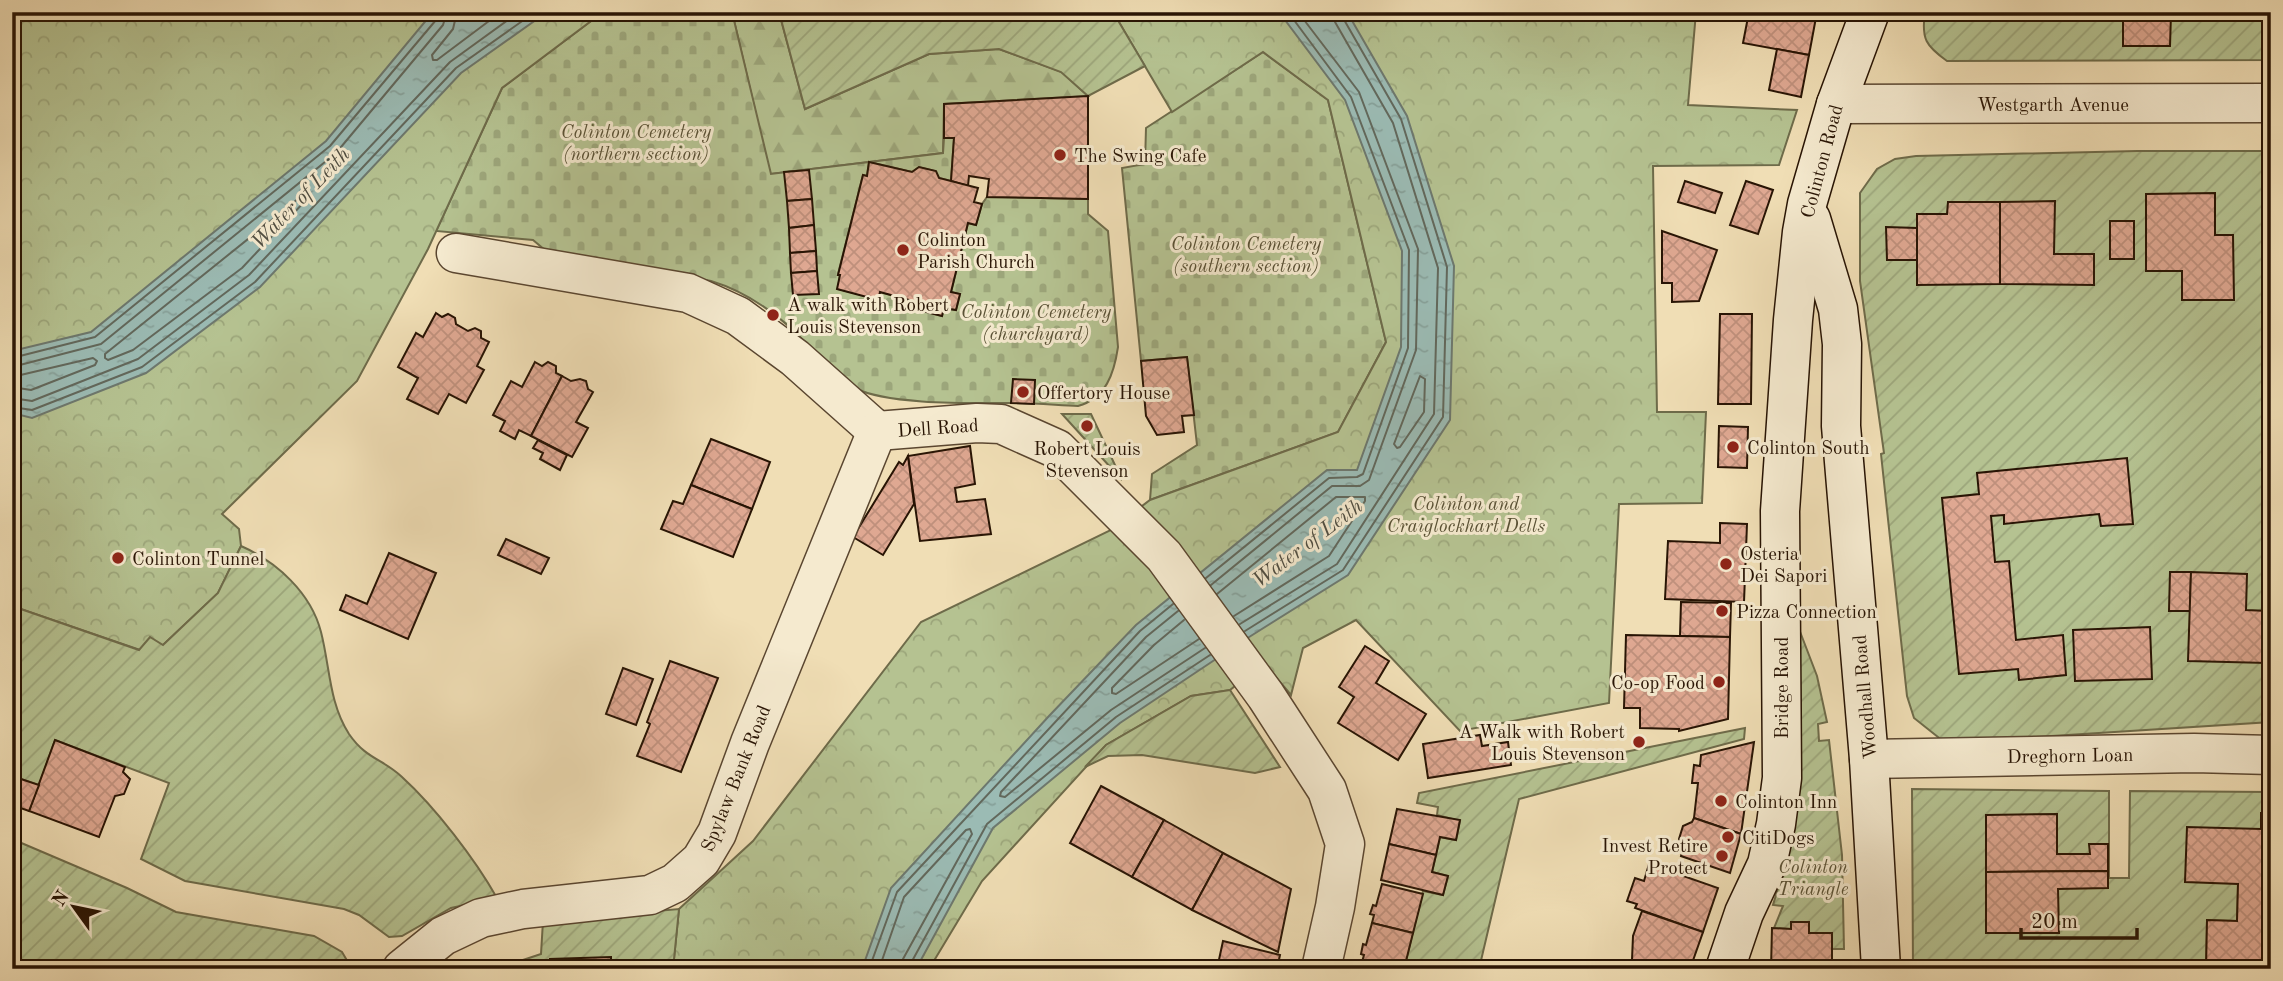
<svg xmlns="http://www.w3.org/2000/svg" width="2283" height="981" viewBox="0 0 2283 981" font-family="'Old Standard TT',serif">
<defs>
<pattern id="forest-firs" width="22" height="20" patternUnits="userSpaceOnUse" patternTransform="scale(1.75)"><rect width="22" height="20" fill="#b5c291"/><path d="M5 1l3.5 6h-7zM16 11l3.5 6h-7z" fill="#9ca67b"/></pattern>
<pattern id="cemetery-stones" width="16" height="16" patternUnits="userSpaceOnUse" patternTransform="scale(1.75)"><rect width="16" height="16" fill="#b5c291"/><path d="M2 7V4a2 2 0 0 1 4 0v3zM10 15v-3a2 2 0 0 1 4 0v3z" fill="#9ca67b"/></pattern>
<pattern id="park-crowns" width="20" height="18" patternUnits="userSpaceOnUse" patternTransform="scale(1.75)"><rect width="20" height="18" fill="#b5c291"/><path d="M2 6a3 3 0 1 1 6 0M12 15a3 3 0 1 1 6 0" fill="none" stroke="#9ca67b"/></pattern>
<pattern id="garden-furrows" width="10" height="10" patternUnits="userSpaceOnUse" patternTransform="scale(1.75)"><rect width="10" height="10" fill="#b5c291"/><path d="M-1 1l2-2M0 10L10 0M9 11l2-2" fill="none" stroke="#9ca67b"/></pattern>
<pattern id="water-ripples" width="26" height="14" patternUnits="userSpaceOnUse" patternTransform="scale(1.75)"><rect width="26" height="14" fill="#9bbbb4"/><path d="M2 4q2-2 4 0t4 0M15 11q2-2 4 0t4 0" fill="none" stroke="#86a099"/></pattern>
<pattern id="building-cross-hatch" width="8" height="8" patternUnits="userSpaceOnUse" patternTransform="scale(1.75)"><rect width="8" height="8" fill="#dfa892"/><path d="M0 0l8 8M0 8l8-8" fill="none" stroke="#bf907c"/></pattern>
</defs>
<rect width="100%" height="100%" fill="#f0deb5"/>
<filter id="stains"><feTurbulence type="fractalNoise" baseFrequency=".00286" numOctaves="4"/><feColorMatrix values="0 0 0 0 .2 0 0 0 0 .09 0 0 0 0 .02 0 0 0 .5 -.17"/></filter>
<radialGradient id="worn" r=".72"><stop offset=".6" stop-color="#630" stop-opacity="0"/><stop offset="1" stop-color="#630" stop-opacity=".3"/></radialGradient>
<path fill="url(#forest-firs)" stroke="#6e6b4a" stroke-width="2" d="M 732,12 L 779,12 L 805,109 L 929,54 L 999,49 L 1062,72 L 1088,96 L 944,104 L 943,153 L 770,174 Z"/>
<g fill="url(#cemetery-stones)" stroke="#6e6b4a" stroke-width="2">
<path d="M 603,12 L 732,12 L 771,174 L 943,153 L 944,138 L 954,138 L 951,181 L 939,178 L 935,171 L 919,167 L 912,172 L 869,162 L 867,176 L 863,175 L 838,274 L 840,275 L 838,289 L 878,299 L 880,292 L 909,300 L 908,307 L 942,316 L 944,308 L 956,310 L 960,294 L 951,292 L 968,223 L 976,225 L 982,204 L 987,197 L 1088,199 L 1088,214 L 1108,231 L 1118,347 C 1114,374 1106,398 1078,406 C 1055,405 1032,403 1009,403 C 971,403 887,405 855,388 C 833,375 811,347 793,330 C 770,309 741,290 711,281 L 545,250 L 533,240 L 436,231 L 502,88 Z"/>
<path d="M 1263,52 L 1328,100 L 1386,342 L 1338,432 L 1150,500 L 1152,474 L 1197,445 L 1187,357 L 1141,361 L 1122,168 L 1145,164 L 1146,128 Z"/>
</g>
<g fill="url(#park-crowns)" stroke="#6e6b4a" stroke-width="2">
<path d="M 12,12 L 603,12 L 502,88 L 428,249 L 357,381 L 222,514 L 239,529 L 241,546 L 218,593 L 163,645 L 140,650 L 12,606 Z"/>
<path d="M 1113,12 L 1696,12 L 1688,105 L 1797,110 L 1779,165 L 1653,166 L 1657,412 L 1706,412 L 1702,503 L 1619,504 L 1609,703 L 1460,731 L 1356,620 L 1303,648 L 1291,695 L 1264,663 L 1230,690 L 1191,696 L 1106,745 L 982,881 L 929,969 L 673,969 L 679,909 L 753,841 L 921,622 L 1109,531 L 1150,500 L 1338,432 L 1386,342 L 1328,100 L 1263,52 L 1172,112 Z"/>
</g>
<g fill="url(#garden-furrows)" stroke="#6e6b4a" stroke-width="2">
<path d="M 779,12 L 1113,12 L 1145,66 L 1088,96 L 1061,72 L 999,49 L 929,54 L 805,109 Z"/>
<path d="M 1925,12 L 2271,12 L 2271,60 L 1947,61 C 1926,46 1921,39 1925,12 Z"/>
<path d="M 2137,151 L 2271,151 L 2271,722 L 1958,742 L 1943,741 L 1914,718 L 1907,696 L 1881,454 L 1884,453 L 1860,281 L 1860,193 L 1877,169 L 1895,159 L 1916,156 Z"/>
<path d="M 1062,414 L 1091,414 L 1122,480 Z"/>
<path d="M 241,546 C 277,562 311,593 321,632 C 330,667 329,703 349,734 C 366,759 383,759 402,777 C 435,807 475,859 497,898 L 451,908 L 402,936 L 389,937 L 359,915 L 344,909 L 185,881 L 141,859 L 169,783 L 55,740 L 39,785 L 12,776 L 12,606 L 139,650 L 150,637 L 163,645 L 218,593 Z"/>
<path d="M 1799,629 L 1817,676 L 1827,722 L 1818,724 L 1819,741 L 1829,740 L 1842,855 L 1844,949 L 1832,949 L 1832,933 L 1809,933 L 1809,922 L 1791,922 L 1791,929 L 1774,928 L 1783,906 L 1773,905 L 1794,835 L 1801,719 Z"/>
<path d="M 1230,690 L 1280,767 L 1255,773 L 1142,755 L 1108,756 L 1085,767 L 1106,745 L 1191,696 Z"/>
<path d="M 1745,728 L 1744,739 L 1519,799 L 1479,969 L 1404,969 L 1423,891 L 1443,895 L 1448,876 L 1432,872 L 1440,837 L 1456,840 L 1460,821 L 1437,815 L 1438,807 L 1417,803 L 1419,793 Z"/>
<path d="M 1912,789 L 2109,791 L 2109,878 L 2129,878 L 2130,791 L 2271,792 L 2271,814 L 2261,814 L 2261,829 L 2238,884 L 2237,921 L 2207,920 L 2206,969 L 1913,969 Z"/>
<path d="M 12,839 L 127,888 L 176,912 L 314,936 L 342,952 L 352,969 L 196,969 L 189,964 L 185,969 L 12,969 L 12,916 L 20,901 L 12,896 Z"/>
<path d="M 679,909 L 673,969 L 504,969 L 511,964 L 541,954 L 543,921 Z"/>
</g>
<g fill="url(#water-ripples)" stroke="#6d786e" stroke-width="2">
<path d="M 433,12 L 547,12 L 461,73 L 260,287 L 146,373 L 32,418 L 12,413 L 12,351 L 91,332 L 326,141 Z"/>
<path d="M 1279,12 L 1347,12 L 1407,116 L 1454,266 L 1450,420 L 1348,575 L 1246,639 L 1120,723 L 993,828 L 916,969 L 862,969 L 891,888 L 1049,716 L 1136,625 L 1327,470 L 1357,470 L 1401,347 L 1402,251 L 1345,100 Z"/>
</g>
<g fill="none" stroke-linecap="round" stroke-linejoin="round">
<g stroke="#62685c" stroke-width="2">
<path d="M 457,12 L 453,29 L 432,55 L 433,60 L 437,60 L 501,12"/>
<path d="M 304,194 L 306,200 L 242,268 L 133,350 L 108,360 L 105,358 L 105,354 Z"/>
<path d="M 12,358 L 95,337 L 330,146 L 436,20 L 438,12"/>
<path d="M 12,367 L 101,344 L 336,153 L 443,25 L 447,12"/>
<path d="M 1420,376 L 1425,379 L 1424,412 L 1400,447 L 1397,448 L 1394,444 Z"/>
<path d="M 12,377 L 93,358 L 97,361 L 95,365 L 31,390 L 12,387"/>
<path d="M 12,398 L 32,401 L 138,359 L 249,275 L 450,62 L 519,12"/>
<path d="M 12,407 L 32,410 L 142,367 L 255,282 L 456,68 L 535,12"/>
<path d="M 1206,578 L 1329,478 L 1357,477 L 1363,474 L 1408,348 L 1409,250 L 1351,97 L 1288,12"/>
<path d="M 1211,585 L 1332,486 L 1360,486 L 1369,480 L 1416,350 L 1418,249 L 1359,92 L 1298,12"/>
<path d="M 1217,594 L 1336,497 L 1365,497 L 1365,501 L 1329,556 L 1234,616"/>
<path d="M 1178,611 L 1146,637 L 1001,792 L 1000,796 L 1005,797 L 1111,710 L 1205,648"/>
<path d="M 1184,620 L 1154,645 L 1112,688 L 1112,693 L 1116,694 L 1199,639"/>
<path d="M 1240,624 L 1337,564 L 1434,414 L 1438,268 L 1393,123 L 1335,22 L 1333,12"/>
<path d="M 1245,631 L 1343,570 L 1443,417 L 1447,267 L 1401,119 L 1343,18 L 1342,12"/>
<path d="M 869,969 L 897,892 L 1140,631 L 1173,604"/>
<path d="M 879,969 L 904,897 L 966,830 L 970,829 L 972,834 L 903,959 L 902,969"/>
<path d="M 910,969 L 911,963 L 987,824 L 1116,717 L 1210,655"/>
</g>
</g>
<g fill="url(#building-cross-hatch)" stroke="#281404" stroke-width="2">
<path d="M 1749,12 L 1817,12 L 1809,55 L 1743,43 Z"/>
<path d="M 2110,12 L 2188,12 L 2188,14 L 2171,14 L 2170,46 L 2123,46 L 2123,14 Z"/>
<path d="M 1777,49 L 1809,55 L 1801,97 L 1769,90 Z"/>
<path d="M 1088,96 L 1088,199 L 987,197 L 989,179 L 969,176 L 968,186 L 951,181 L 954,138 L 944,138 L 944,104 Z"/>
<path d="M 869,162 L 912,172 L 919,167 L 936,171 L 939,178 L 978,188 L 974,202 L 982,204 L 976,225 L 968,223 L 951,292 L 960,294 L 956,310 L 944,308 L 942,316 L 907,307 L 909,300 L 880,292 L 878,300 L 837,289 L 840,275 L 838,275 L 863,175 L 867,176 Z"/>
<path d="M 809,170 L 812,199 L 787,201 L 784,172 Z"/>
<path d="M 1685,181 L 1722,193 L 1715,213 L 1678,202 Z"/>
<path d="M 1746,181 L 1773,190 L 1758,234 L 1730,225 Z"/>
<path d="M 2215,193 L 2215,235 L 2233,235 L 2234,300 L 2182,300 L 2182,271 L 2146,271 L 2146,194 Z"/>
<path d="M 812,199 L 814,225 L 789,228 L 787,201 Z"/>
<path d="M 2055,201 L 2054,254 L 2094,254 L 2094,285 L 2000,284 L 2000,202 Z"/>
<path d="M 1948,202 L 2000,202 L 2000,284 L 1917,285 L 1917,214 L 1947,214 Z"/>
<rect x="2110" y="221" width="24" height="38"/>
<path d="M 814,225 L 816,251 L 790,253 L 789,228 Z"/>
<path d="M 1886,227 L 1917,228 L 1917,260 L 1887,260 Z"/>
<path d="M 1662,231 L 1717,250 L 1699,301 L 1672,302 L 1672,283 L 1662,283 Z"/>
<path d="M 816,251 L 817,271 L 791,273 L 790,253 Z"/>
<path d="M 817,271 L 819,294 L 793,295 L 791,273 Z"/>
<path d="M 436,313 L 442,317 L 448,314 L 455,318 L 456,324 L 468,331 L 475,328 L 481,331 L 481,338 L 489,342 L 477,366 L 484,370 L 466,403 L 449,394 L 438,414 L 407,399 L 418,378 L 398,367 L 416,333 L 423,337 Z"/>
<path d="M 1720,314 L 1752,314 L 1751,404 L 1718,404 Z"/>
<path d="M 1187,357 L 1194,415 L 1182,416 L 1184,432 L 1157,435 L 1146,416 L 1141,361 Z"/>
<path d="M 535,362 L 542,366 L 548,362 L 556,366 L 556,373 L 562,376 L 531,436 L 519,430 L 515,439 L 500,431 L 505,421 L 493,415 L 511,381 L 522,387 Z"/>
<path d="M 562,376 L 571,381 L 580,379 L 586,381 L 588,389 L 593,392 L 576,422 L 588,428 L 572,457 L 531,436 Z"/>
<path d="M 1013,379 L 1035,380 L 1034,404 L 1011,403 Z"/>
<path d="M 1719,426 L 1748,427 L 1747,468 L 1718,467 Z"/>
<path d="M 711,439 L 770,462 L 752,509 L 691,485 Z"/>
<path d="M 538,440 L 567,455 L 560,470 L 540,459 L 543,453 L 533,448 Z"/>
<path d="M 970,446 L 975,484 L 955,488 L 957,502 L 985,499 L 991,534 L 920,541 L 908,456 Z"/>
<path d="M 908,456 L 914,504 L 883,555 L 853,537 L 899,462 L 903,465 Z"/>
<path d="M 2127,458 L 2133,524 L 2101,526 L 2099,514 L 2004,524 L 2004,515 L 1991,516 L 1995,562 L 2009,561 L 2016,640 L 2063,635 L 2066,675 L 2019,680 L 2018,669 L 1959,674 L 1942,498 L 1979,494 L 1977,473 Z"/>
<path d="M 691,485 L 752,509 L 733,557 L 661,529 L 673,501 L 683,504 Z"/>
<path d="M 1720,523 L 1747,524 L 1744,602 L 1665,599 L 1668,541 L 1720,543 Z"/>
<path d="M 506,539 L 549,558 L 541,574 L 498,555 Z"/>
<path d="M 389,553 L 436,573 L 408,639 L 340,610 L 346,595 L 367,604 Z"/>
<path d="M 2170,572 L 2191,572 L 2190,611 L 2169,611 Z"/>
<path d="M 2191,572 L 2247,574 L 2246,610 L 2269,611 L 2267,663 L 2188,661 Z"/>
<path d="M 1681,602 L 1731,603 L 1730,637 L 1680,636 Z"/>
<path d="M 2150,627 L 2152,679 L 2075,681 L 2073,630 Z"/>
<path d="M 1626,635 L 1730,637 L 1728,719 L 1679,731 L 1679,729 L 1640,728 L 1640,708 L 1624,708 Z"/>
<path d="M 1365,646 L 1389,661 L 1376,683 L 1426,714 L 1398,760 L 1338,723 L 1354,697 L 1339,687 Z"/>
<path d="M 670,661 L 718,678 L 681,772 L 637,756 L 650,724 L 647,722 Z"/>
<path d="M 623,668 L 653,679 L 636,725 L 606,714 Z"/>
<path d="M 1480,735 L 1482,746 L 1508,742 L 1511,765 L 1428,778 L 1423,744 Z"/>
<path d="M 55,740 L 125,767 L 123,772 L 130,779 L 124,794 L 115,796 L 99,837 L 29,811 Z"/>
<path d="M 1754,742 L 1741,834 L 1694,818 L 1698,783 L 1692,783 L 1694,765 L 1700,766 L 1701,755 Z"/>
<path d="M 12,776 L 39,785 L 29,811 L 12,805 Z"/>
<path d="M 1101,786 L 1164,820 L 1132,877 L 1070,843 Z"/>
<path d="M 1397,809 L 1460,820 L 1456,840 L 1440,837 L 1436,855 L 1389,844 Z"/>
<path d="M 2261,813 L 2271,814 L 2271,969 L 2206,969 L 2207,920 L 2237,921 L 2238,884 L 2185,882 L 2187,827 L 2261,829 Z"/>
<path d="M 2057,814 L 2057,854 L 2090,854 L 2089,844 L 2108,844 L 2108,871 L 1986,872 L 1986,815 Z"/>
<path d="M 1694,818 L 1741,834 L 1730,873 L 1681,856 L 1683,849 L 1679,839 L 1683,826 L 1692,822 Z"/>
<path d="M 1164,820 L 1223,853 L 1192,910 L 1132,877 Z"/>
<path d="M 1389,844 L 1436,855 L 1432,872 L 1448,876 L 1443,895 L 1381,880 Z"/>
<path d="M 1223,853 L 1291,889 L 1278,952 L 1192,910 Z"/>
<path d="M 1649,864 L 1718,888 L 1703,932 L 1635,908 L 1637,904 L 1627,901 L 1635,878 L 1644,881 Z"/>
<path d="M 2108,871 L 2108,888 L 2058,889 L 2059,933 L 1986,933 L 1986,872 Z"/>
<path d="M 1382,884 L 1423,894 L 1413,933 L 1372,923 L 1374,915 L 1370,914 L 1373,905 L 1376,906 Z"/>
<path d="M 1642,911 L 1703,932 L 1690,969 L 1657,969 L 1632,960 L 1633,936 Z"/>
<path d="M 1791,922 L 1809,922 L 1809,933 L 1832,933 L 1832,969 L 1771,969 L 1772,928 L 1791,929 Z"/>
<path d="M 1372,923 L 1413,933 L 1404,969 L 1360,969 L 1364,955 L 1361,954 L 1363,944 L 1366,945 Z"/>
<path d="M 1223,941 L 1280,955 L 1277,969 L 1217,969 Z"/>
<path d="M 611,957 L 611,969 L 550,969 L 550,959 Z"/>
<path d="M 1632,960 L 1657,969 L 1606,969 L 1607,968 Z"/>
</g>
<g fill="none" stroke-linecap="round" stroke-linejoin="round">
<g stroke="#5a4630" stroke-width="41">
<g id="street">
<path d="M 1836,104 L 2271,103"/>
<path d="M 456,253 L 688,293 L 738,316 L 795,358 L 877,431 L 977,423 L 1001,424 L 1057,449 L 1164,556 L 1266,696 L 1327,790 L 1345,844 L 1335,907 L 1321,969"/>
<path d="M 1869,759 L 2194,753 L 2271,755"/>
<path d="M 402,969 L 443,936 L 481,918 L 523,909 L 650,895 L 675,883 L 701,860 L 717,833 L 750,743 L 877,431"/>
</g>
</g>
<g stroke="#281404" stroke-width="41">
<g id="secondary">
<path d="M 1811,219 L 1838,309 L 1842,344 L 1841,426 L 1869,759 L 1881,969"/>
<path d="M 1725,969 L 1744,913 L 1767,864 L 1776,824 L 1782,778 L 1780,511 L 1793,320 L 1802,232 L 1807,204 L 1836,104 L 1870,12"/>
</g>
</g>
<use href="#street" stroke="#f5eacf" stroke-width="38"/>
<use href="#secondary" stroke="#f5eacf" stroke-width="38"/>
</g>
<g fill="#8f2418" stroke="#f5eacf" stroke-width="2.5">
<circle cx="1060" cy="155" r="7"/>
<circle cx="903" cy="250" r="7"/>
<circle cx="773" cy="315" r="7"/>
<circle cx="1023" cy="392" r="7"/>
<circle cx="1087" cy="426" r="7"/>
<circle cx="1733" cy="447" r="7"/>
<circle cx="118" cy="558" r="7"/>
<circle cx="1726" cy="564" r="7"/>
<circle cx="1722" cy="611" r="7"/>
<circle cx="1719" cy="682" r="7"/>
<circle cx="1639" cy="742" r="7"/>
<circle cx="1721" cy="801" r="7"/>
<circle cx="1728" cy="837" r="7"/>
<circle cx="1722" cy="856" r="7"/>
</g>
<g text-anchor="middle" stroke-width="6" stroke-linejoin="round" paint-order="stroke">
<g font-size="19" fill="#281404" stroke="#f5eacf">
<text x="2053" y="111">Westgarth Avenue</text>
<text transform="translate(1821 161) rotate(-75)" y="7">Colinton Road</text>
<text transform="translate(938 427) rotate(-4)" y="7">Dell Road</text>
<text transform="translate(1781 688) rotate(-90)" y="7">Bridge Road</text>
<text transform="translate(1864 697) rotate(-95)" y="7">Woodhall Road</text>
<text transform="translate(2070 755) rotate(-1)" y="7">Dreghorn Loan</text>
<text transform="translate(735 778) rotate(-68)" y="7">Spylaw Bank Road</text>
</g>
<g font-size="19" font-style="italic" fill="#595135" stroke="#f5eacf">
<text x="636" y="138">Colinton Cemetery<tspan x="636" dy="22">(northern section)</tspan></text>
<text x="1246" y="250">Colinton Cemetery<tspan x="1246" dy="22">(southern section)</tspan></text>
<text x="1036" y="318">Colinton Cemetery<tspan x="1036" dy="22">(churchyard)</tspan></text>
<text x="1466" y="510">Colinton and<tspan x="1466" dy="22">Craiglockhart Dells</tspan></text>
<text x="1813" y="873">Colinton<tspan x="1813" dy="22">Triangle</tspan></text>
</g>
<g font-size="19" fill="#281404" stroke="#f5eacf" text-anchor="start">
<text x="1074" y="162">The Swing Cafe</text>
<text x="917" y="246">Colinton<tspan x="917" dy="22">Parish Church</tspan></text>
<text x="787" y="311">A walk with Robert<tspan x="787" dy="22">Louis Stevenson</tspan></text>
<text x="1037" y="399">Offertory House</text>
<text x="1747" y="454">Colinton South</text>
<text x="1087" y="455" text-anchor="middle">Robert Louis<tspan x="1087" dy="22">Stevenson</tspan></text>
<text x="1740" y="560">Osteria<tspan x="1740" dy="22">Dei Sapori</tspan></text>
<text x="132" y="565">Colinton Tunnel</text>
<text x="1736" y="618">Pizza Connection</text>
<text x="1705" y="689" text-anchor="end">Co-op Food</text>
<text x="1625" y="738" text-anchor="end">A Walk with Robert<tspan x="1625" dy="22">Louis Stevenson</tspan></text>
<text x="1735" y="808">Colinton Inn</text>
<text x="1742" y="844">CitiDogs</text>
<text x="1708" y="852" text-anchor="end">Invest Retire<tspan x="1708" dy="22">Protect</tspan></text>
</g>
<g font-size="21" font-style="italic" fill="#504e42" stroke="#f5eacf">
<text transform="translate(300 198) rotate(-46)" y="7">Water of Leith</text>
<text transform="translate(1307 543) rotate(-37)" y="7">Water of Leith</text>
</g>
</g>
<rect width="2283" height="981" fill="none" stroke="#f0deb5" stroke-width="42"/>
<rect x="14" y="14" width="2255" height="953" fill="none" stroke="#281404" stroke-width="3.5"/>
<rect x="21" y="21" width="2241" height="939" fill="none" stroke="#281404" stroke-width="2"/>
<g transform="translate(74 907) rotate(303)" stroke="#f5eacf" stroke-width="5" paint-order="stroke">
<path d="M0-5L12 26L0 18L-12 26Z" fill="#281404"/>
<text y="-10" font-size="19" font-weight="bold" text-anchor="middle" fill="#281404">N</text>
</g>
<path d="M2021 928v10h116v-10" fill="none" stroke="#281404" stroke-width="3.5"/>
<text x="2031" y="928" font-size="21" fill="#281404" stroke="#f5eacf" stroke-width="5" paint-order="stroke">20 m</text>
<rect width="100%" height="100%" filter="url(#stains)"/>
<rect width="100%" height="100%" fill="url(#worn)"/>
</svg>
